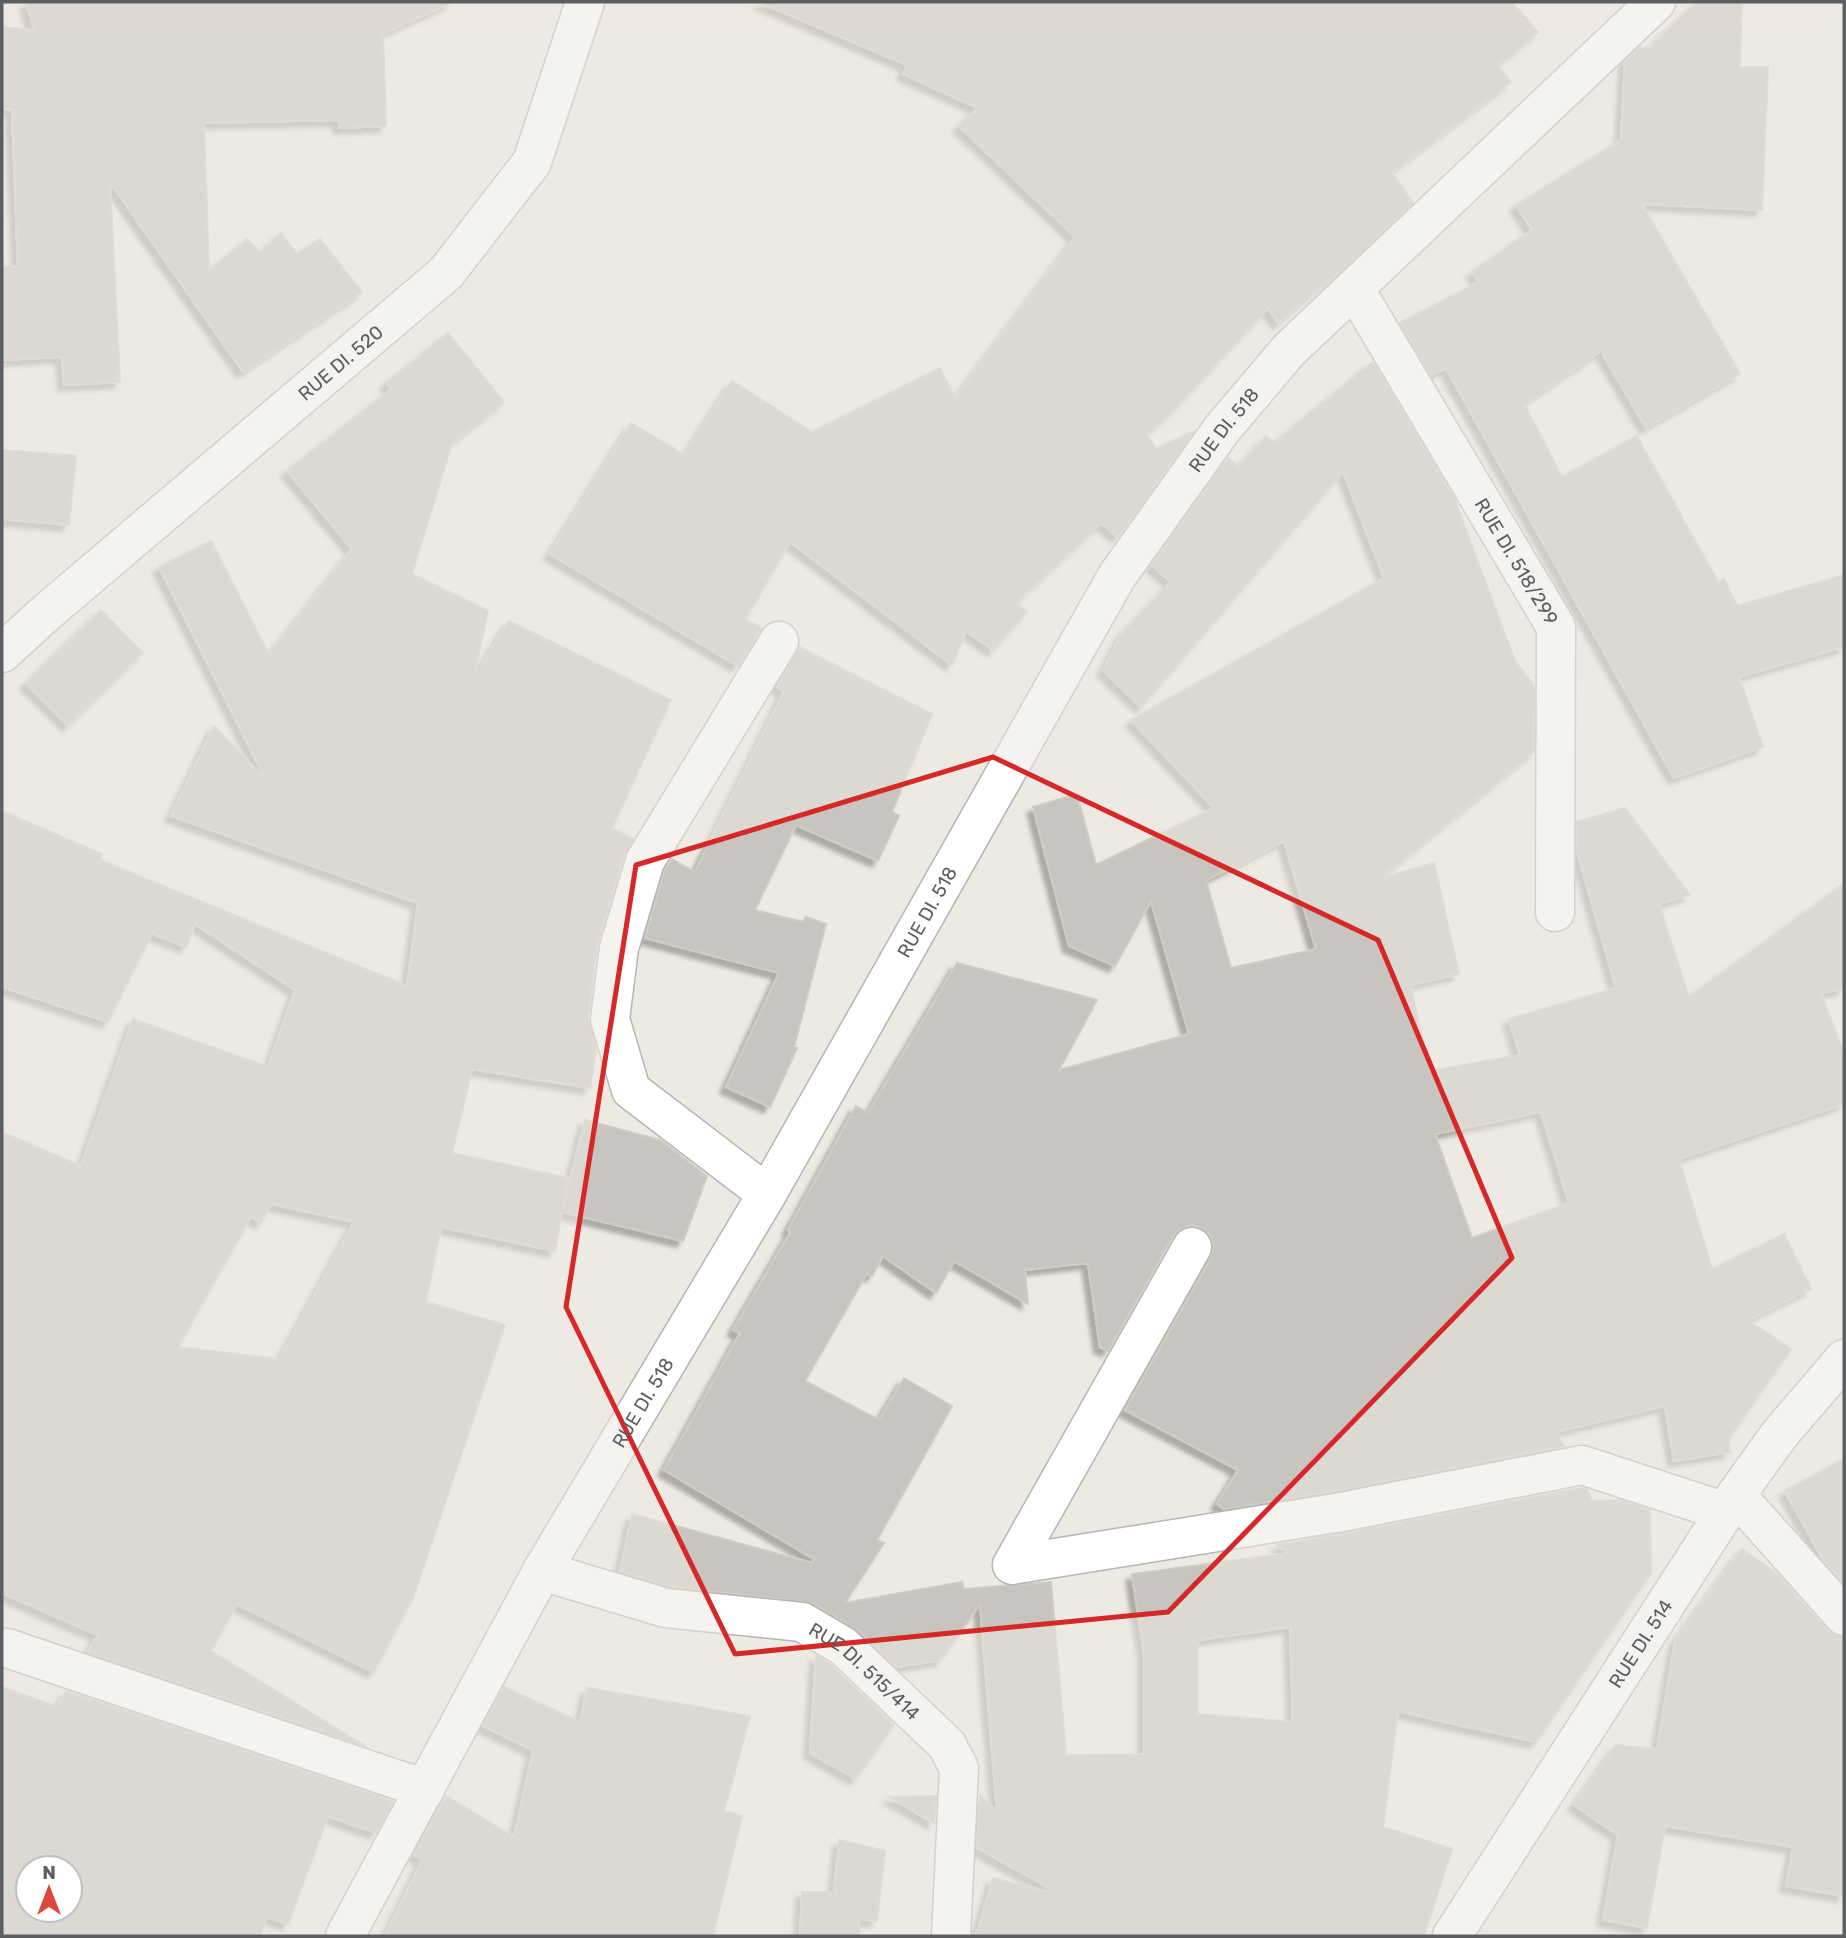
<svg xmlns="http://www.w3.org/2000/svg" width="1846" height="1938" viewBox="0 0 1846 1938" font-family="Rubik,sans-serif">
<defs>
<filter id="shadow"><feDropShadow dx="-6" dy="6" stdDeviation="2" flood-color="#0004"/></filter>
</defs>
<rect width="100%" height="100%" fill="#eceae2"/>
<g fill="#c8c5c0" stroke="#d0ccc1" stroke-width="2" fill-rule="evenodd" filter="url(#shadow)">
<path d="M 26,2 L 452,2 L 383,34 L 386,126 L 339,128 L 339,120 L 204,123 L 209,271 L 247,239 L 260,252 L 281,233 L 297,254 L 320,239 L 362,292 L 243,372 L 110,182 L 120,382 L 64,385 L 62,357 L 2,360 L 2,267 L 18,266 L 12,110 L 2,109 L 2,27 L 34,30 Z"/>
<path d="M 759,2 L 1512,2 L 1538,32 L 1498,65 L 1511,82 L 1392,172 L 1413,203 L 1345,267 L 1278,323 L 1268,308 L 1169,415 L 1146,434 L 1156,449 L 1194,431 L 1118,537 L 1101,523 L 1016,603 L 1027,612 L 993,650 L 966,631 L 952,665 L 790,542 L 745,620 L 762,628 L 738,666 L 550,554 L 631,423 L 685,455 L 732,381 L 812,432 L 940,368 L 955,398 L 1075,237 L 959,126 L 978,108 L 903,74 L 907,65 Z"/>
<path d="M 1697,2 L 1742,2 L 1740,67 L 1768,67 L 1762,210 L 1642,204 L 1740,374 L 1646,428 L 1601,351 L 1524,404 L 1562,477 L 1637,436 L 1718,582 L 1724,579 L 1737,606 L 1844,575 L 1844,647 L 1739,677 L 1763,747 L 1674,778 L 1446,368 L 1431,375 L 1400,323 L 1479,282 L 1472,272 L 1532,230 L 1516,205 L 1621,140 L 1625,61 L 1640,47 L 1649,48 Z"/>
<path d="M 448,333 L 504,402 L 452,443 L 412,574 L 488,611 L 473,680 L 509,621 L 671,700 L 612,828 L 633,839 L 624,855 L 597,945 L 588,1016 L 596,1050 L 590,1088 L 472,1069 L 452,1153 L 568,1178 L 555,1251 L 441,1227 L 426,1302 L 505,1325 L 413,1598 L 374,1672 L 237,1604 L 211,1651 L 365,1746 L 88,1652 L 98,1635 L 2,1593 L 2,1132 L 81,1166 L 133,1019 L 268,1067 L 295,990 L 195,924 L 186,947 L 152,933 L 108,1022 L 2,987 L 2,811 L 102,854 L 100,860 L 407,986 L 418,903 L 171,816 L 214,726 L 266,780 L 159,567 L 211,541 L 269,655 L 352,549 L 287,471 L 391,389 L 386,383 ZM 271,1204 L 354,1222 L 280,1359 L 178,1347 L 251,1217 L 261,1223 Z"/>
<path d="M 1373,362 L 1454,498 L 1515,661 L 1534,686 L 1534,752 L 1379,879 L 1434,863 L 1459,974 L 1410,985 L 1430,1071 L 1520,1055 L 1509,1019 L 1616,988 L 1577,851 L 1577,822 L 1625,808 L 1690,895 L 1659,904 L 1689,997 L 1844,884 L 1844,989 L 1821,993 L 1844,1054 L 1844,1104 L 1679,1159 L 1712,1269 L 1784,1234 L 1811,1289 L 1748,1320 L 1791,1349 L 1728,1440 L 1730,1452 L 1674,1461 L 1665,1406 L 1556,1432 L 1564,1446 L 1338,1490 L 1224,1509 L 1217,1504 L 1238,1470 L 1125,1410 L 1211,1258 L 1214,1246 L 1211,1237 L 1203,1228 L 1191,1225 L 1180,1229 L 1173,1236 L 1108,1351 L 1100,1347 L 1088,1263 L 1025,1270 L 1028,1304 L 954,1261 L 936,1293 L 883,1256 L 872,1276 L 867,1273 L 805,1381 L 879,1420 L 904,1378 L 952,1406 L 877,1540 L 884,1543 L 845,1603 L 962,1582 L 964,1589 L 1051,1582 L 1066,1755 L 1144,1754 L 1144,1654 L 1132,1574 L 1289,1553 L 1277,1545 L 1346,1533 L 1581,1488 L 1587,1489 L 1592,1501 L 1619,1500 L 1650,1510 L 1651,1573 L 1536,1742 L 1492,1732 L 1492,1727 L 1490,1732 L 1398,1711 L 1383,1827 L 1452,1849 L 1424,1936 L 976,1936 L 993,1878 L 1048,1892 L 1049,1888 L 977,1848 L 980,1795 L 997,1812 L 980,1604 L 941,1660 L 897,1667 L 858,1630 L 813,1603 L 670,1586 L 620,1571 L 632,1514 L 812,1563 L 814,1559 L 664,1470 L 740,1333 L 733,1330 L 791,1231 L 788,1230 L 856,1106 L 868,1113 L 957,963 L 1097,1000 L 1059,1070 L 1189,1034 L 1151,901 L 1115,966 L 1069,946 L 1033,807 L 1077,794 L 1096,865 L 1214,808 L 1131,720 L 1384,578 L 1343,472 L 1141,707 L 1103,670 L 1121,635 L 1171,582 L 1152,565 L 1228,458 L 1239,467 L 1266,436 L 1274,442 ZM 1284,841 L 1316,949 L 1231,968 L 1206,880 ZM 1541,1112 L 1569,1203 L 1472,1238 L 1435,1134 ZM 1290,1627 L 1293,1722 L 1198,1714 L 1198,1640 Z"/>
<path d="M 2,450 L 76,456 L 69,525 L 2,519 Z"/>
<path d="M 101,610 L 143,653 L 68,725 L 26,683 Z"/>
<path d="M 799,647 L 932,714 L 892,812 L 899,816 L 878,861 L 796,825 L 755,910 L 803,922 L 806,917 L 826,924 L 794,1047 L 797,1048 L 770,1107 L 726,1087 L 779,973 L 645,938 L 665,870 L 672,859 L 695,872 L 784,691 L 777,687 Z"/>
<path d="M 585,1120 L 660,1140 L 707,1176 L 683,1241 L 562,1212 Z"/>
<path d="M 1844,1459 L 1844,1583 L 1822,1558 L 1785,1491 Z"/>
<path d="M 1742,1549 L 1776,1573 L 1828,1631 L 1837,1636 L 1844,1637 L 1844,1896 L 1786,1886 L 1793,1847 L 1665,1826 L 1647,1928 L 1603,1920 L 1618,1835 L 1574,1805 L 1616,1745 L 1657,1749 L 1675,1641 Z"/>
<path d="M 816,1655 L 830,1664 L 894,1725 L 856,1779 L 810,1753 Z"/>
<path d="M 2,1687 L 57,1707 L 66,1691 L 393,1801 L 376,1833 L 328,1816 L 288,1924 L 267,1917 L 260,1936 L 2,1936 ZM 28,1868 L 70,1868 L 70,1910 L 28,1910 Z"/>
<path d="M 504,1687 L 580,1722 L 587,1688 L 750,1716 L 724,1811 L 742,1816 L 713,1936 L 385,1936 L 422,1860 L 414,1855 L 446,1796 L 514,1837 L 533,1750 L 483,1726 Z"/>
<path d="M 936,1796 L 934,1823 L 889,1797 Z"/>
<path d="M 839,1840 L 885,1851 L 877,1921 L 859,1919 L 859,1936 L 800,1936 L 802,1892 L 834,1892 Z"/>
</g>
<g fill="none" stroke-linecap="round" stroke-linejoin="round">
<g stroke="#b3b5b9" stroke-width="41">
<g id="minor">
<path id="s1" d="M 1354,288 L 1556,627 L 1555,912"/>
<path id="s2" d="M 2,653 L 47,612 L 446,273 L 532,162 L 585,2"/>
<path d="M 767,1194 L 631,1090 L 610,1019 L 619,948 L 645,861 L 779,641"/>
<path d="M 1192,1247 L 1012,1565 L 1342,1512 L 1582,1465 L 1726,1512"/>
<path d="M 1736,1495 L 1844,1616"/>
<path id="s3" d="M 542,1571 L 666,1608 L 802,1622 L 843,1646 L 947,1745 L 959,1768 L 951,1936"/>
<path d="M 7,1648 L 425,1789"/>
<path id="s4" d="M 345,1936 L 542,1571 L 767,1194 L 1117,576 L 1222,429 L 1289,350 L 1656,2"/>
<path id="s5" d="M 1452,1936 L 1736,1495 L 1779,1435 L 1844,1359"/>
</g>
</g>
<use href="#minor" stroke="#fff" stroke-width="38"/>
</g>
<path d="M0 0H1846V1938H0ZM 993,757 L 1378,940 L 1512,1258 L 1168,1612 L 735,1654 L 566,1307 L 636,865 Z" fill="#eceae2" fill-opacity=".55" fill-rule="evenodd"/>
<path fill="none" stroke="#d62828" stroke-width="5" stroke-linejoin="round" d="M 993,757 L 1378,940 L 1512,1258 L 1168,1612 L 735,1654 L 566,1307 L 636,865 Z"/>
<g text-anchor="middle" stroke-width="5" stroke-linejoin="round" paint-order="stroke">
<g font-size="19" fill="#5b5e62" stroke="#fff">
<text dy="7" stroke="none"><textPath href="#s2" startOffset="446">RUE DI. 520</textPath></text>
<text dy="7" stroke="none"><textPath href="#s4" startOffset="1745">RUE DI. 518</textPath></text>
<text dy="7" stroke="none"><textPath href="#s1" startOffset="318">RUE DI. 518/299</textPath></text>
<text dy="7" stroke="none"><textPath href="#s4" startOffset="1178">RUE DI. 518</textPath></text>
<text dy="7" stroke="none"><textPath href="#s4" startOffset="611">RUE DI. 518</textPath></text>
<text dy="7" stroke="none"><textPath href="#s5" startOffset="348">RUE DI. 514</textPath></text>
<text dy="7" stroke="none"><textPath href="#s3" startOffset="346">RUE DI. 515/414</textPath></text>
</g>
</g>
<rect width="1846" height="1938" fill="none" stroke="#5b5e62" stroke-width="7"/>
<g transform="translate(49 1889)"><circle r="33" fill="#ffffff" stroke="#bdbfc0" stroke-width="2"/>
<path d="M0-5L12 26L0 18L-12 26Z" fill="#db473a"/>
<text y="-10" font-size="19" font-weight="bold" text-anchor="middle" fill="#5b5e62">N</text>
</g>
</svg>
